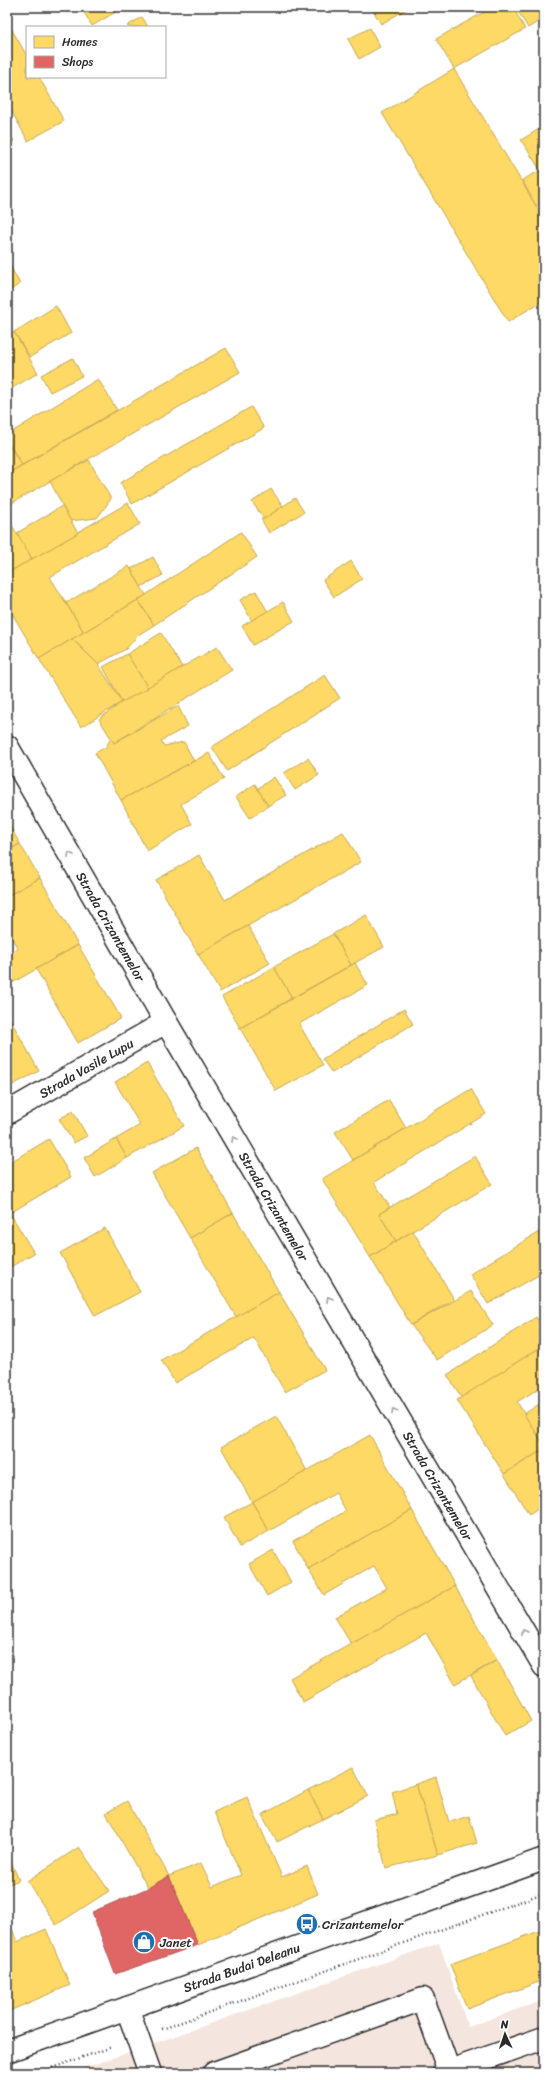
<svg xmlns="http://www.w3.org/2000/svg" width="551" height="2080" viewBox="0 0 551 2080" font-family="Sriracha,sans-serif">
<rect width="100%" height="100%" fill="#fff"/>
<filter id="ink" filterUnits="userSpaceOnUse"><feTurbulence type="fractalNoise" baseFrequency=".025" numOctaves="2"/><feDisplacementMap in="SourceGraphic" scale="8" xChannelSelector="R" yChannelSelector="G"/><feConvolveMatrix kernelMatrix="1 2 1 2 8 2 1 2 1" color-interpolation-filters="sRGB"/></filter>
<g filter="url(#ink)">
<path fill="#f5e5df" d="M 439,1943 L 468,2027 L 544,2000 L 544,2073 L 86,2073 L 84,2068 Z"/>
<g fill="#ffd966" stroke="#bfa554">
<path d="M 81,7 L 117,7 L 119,10 L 92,26 Z"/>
<path d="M 371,7 L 410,7 L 381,24 Z"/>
<path d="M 493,7 L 513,7 L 525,29 L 454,69 L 436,39 Z"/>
<path d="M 518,7 L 544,7 L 544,18 L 528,28 L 516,8 Z"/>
<path d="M 142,17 L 148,27 L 128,27 L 127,26 Z"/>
<path d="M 7,21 L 27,56 L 27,77 L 39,77 L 64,121 L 28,141 L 7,103 Z"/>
<path d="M 370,28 L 380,47 L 359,59 L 348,39 Z"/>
<path d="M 454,69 L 544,219 L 544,300 L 508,322 L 382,113 Z"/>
<path d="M 544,126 L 544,176 L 521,140 Z"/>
<path d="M 7,129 L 14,141 L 7,145 Z"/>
<path d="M 541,170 L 544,176 L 544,202 L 536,206 L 522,180 Z"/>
<path d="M 7,260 L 20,284 L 7,292 Z"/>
<path d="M 56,306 L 71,333 L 30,357 L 14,332 Z"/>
<path d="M 14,332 L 38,373 L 7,391 L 7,336 Z"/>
<path d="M 226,348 L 240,372 L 7,506 L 7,474 Z"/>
<path d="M 73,358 L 82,376 L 50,392 L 41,375 Z"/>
<path d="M 98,379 L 117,410 L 22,465 L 8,442 L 7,435 Z"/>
<path d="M 251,407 L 264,428 L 132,504 L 120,483 Z"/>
<path d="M 7,442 L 22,465 L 7,474 Z"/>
<path d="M 89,460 L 111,499 L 97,518 L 70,521 L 50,481 Z"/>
<path d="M 271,489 L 283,506 L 264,519 L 252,502 Z"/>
<path d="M 295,498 L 304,512 L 269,533 L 261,519 L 264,519 Z"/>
<path d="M 128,503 L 140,524 L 50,577 L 84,632 L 39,659 L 7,605 L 7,573 Z"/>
<path d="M 62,506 L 78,533 L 32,559 L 17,533 Z"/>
<path d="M 7,517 L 32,559 L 7,573 Z"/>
<path d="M 241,532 L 257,557 L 154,625 L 138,600 Z"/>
<path d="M 153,557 L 163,575 L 141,587 L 131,569 Z"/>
<path d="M 351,561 L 362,579 L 334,597 L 323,580 Z"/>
<path d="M 129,566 L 146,595 L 84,632 L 66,603 Z"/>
<path d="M 256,591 L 268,612 L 252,621 L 240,600 Z"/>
<path d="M 138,600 L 154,625 L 138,635 L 126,649 L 98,664 L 72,639 Z"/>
<path d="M 283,602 L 294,621 L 253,645 L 242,626 Z"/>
<path d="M 161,633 L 182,667 L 148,688 L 127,654 Z"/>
<path d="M 72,639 L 98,664 L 122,702 L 81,727 L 39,659 Z"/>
<path d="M 217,647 L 232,670 L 114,743 L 99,719 L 122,702 Z"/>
<path d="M 127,654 L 148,688 L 122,702 L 103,667 Z"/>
<path d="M 325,675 L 340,698 L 227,771 L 212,747 Z"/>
<path d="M 178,706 L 188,726 L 161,741 L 164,746 L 184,742 L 194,761 L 121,800 L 95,753 L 106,747 L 111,738 L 114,743 Z"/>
<path d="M 209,753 L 224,779 L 181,804 L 192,824 L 147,851 L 121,800 Z"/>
<path d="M 308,758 L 319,775 L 295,790 L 284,773 Z"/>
<path d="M 274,777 L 286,795 L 268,806 L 257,789 Z"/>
<path d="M 255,784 L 268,806 L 250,818 L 236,797 Z"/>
<path d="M 7,821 L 20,844 L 7,851 Z"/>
<path d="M 343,832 L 361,862 L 198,954 L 156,880 L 199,855 L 225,900 Z"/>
<path d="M 20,844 L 40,878 L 7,896 L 7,851 Z"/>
<path d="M 40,878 L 78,945 L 7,986 L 7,955 L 18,949 L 7,930 L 7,896 Z"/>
<path d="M 366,915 L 384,947 L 351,965 L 333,934 Z"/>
<path d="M 248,926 L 270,963 L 220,992 L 198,954 Z"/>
<path d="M 333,934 L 351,965 L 292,998 L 274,967 Z"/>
<path d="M 78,945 L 121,1018 L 78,1043 L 36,969 Z"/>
<path d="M 355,963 L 368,985 L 299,1024 L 323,1065 L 276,1091 L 240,1028 Z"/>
<path d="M 274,967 L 292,998 L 240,1028 L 222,997 Z"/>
<path d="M 404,1009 L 413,1024 L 332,1073 L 322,1059 Z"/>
<path d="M 10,1019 L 39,1071 L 9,1087 L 7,1083 L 7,1020 Z"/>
<path d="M 147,1063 L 184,1126 L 127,1158 L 116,1139 L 140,1125 L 115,1082 Z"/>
<path d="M 471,1089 L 486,1114 L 374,1182 L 390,1207 L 379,1214 L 396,1241 L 370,1257 L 322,1179 Z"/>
<path d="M 389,1100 L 406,1128 L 353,1160 L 335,1132 Z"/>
<path d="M 73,1111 L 87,1136 L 74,1143 L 59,1119 Z"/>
<path d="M 49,1139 L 71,1177 L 10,1213 L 34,1253 L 7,1269 L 7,1164 Z"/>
<path d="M 116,1139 L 127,1158 L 95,1177 L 84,1158 Z"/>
<path d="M 196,1148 L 233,1213 L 190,1238 L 152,1173 Z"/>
<path d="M 475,1156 L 492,1184 L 396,1241 L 379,1214 Z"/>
<path d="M 233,1213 L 279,1292 L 236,1317 L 190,1238 Z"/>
<path d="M 105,1228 L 140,1292 L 95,1316 L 60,1253 Z"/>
<path d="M 544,1229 L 544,1272 L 488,1304 L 470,1274 Z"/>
<path d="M 413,1231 L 454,1299 L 411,1325 L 370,1257 Z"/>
<path d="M 471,1291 L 493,1325 L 437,1360 L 411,1325 Z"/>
<path d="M 279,1292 L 325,1370 L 285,1392 L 254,1338 L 175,1383 L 161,1360 Z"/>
<path d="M 536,1317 L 544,1329 L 544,1345 L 462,1398 L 447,1375 Z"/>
<path d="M 544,1345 L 544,1385 L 517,1402 L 544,1445 L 544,1449 L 504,1474 L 457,1400 Z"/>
<path d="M 544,1401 L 544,1445 L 524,1414 Z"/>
<path d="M 276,1416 L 307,1471 L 252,1502 L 221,1447 Z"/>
<path d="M 370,1435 L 412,1510 L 308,1569 L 293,1541 L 346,1511 L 336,1493 L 269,1531 L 252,1502 Z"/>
<path d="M 544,1449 L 544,1505 L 529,1515 L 504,1474 Z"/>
<path d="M 252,1502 L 269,1531 L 240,1547 L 224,1517 Z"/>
<path d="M 412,1510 L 455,1586 L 351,1644 L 335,1617 L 387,1588 L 374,1566 L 324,1595 L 308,1569 Z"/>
<path d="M 273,1550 L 291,1582 L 267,1596 L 249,1564 Z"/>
<path d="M 455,1586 L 497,1660 L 455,1684 L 426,1633 L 303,1702 L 290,1678 Z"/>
<path d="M 497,1660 L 531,1721 L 505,1736 L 471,1676 Z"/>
<path d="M 353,1767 L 368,1796 L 323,1819 L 308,1790 Z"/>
<path d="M 436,1777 L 449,1822 L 469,1816 L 477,1843 L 438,1855 L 416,1784 Z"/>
<path d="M 416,1784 L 438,1855 L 386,1868 L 374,1820 L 397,1814 L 392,1792 Z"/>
<path d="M 308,1790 L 323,1819 L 277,1842 L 262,1815 Z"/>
<path d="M 247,1797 L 282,1877 L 307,1866 L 318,1894 L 198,1945 L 169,1876 L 201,1863 L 212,1887 L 241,1875 L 214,1812 Z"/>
<path d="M 127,1801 L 169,1876 L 148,1888 L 106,1813 Z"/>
<path d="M 79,1847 L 109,1891 L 56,1925 L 27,1881 Z"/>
<path d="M 7,1853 L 19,1880 L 7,1885 Z"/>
<path d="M 10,1923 L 17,1942 L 46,1929 L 70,1985 L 7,2012 L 7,1924 Z"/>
<path d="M 542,1930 L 544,1936 L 544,1980 L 467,2009 L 450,1964 Z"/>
</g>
<path fill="#e06666" stroke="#aa5454" d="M 169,1876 L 198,1945 L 115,1974 L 92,1912 L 148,1888 Z"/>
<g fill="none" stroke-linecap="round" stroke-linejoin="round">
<g stroke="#2b2b2b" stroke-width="25">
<g id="minor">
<path id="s1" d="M 7,746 L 166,1022 L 544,1666"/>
<path id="s2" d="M 7,1113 L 166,1022"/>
<path d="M 127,2008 L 150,2073"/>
<path d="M 214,2073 L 423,1999 L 449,2071"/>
<path d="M 444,2073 L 544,2038"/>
</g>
</g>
<g stroke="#2b2b2b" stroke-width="25">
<g id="major">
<path id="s3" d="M 7,2051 L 544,1859"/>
</g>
</g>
<g stroke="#2b2b2b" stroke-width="2.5" stroke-dasharray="1 3" stroke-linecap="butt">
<path d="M 162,2029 L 544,1893"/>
<path d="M 37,2073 L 112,2047"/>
</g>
<use href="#minor" stroke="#fff" stroke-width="22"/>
<use href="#major" stroke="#fff" stroke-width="22"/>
</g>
<defs><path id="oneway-chevron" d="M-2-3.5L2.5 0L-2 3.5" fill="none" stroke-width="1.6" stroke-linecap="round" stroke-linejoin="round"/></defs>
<g stroke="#a0a0a0">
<use href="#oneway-chevron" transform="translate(70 855) rotate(-120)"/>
<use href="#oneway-chevron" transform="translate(234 1139) rotate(-120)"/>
<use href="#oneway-chevron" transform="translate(329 1299) rotate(-120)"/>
<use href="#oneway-chevron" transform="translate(394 1411) rotate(-120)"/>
<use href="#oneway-chevron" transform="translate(524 1632) rotate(-120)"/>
</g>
</g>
<defs>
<g id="bus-disc" transform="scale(1.15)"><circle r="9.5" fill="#1f6fb2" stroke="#fff"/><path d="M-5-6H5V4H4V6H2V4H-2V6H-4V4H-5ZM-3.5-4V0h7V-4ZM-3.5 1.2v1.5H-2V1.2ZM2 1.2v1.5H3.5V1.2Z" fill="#fff"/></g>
<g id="shop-disc" transform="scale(1.15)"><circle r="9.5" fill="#1f6fb2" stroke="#fff"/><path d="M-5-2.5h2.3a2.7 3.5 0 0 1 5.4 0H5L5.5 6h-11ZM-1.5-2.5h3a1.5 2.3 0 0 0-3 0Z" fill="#fff"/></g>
</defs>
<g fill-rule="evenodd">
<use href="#bus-disc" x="307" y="1924"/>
<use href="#shop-disc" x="144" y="1942"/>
</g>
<g text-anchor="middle" stroke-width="4" stroke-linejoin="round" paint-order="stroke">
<g font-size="13" fill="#2b2b2b" stroke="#fff">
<text dy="5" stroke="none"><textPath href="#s1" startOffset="208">Strada Crizantemelor</textPath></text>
<text dy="5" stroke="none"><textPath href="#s2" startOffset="91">Strada Vasile Lupu</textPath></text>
<text dy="5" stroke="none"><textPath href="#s1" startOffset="532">Strada Crizantemelor</textPath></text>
<text dy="5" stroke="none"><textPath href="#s1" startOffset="856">Strada Crizantemelor</textPath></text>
<text dy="5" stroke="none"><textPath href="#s3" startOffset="249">Strada Budai Deleanu</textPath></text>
</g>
<g font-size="13" fill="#2b2b2b" stroke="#fff" text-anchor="start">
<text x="322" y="1929">Crizantemelor</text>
<text x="160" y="1947">Janet</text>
</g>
</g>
<rect width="551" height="2080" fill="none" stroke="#fff" stroke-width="24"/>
<rect x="12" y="12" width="527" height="2056" fill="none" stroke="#2b2b2b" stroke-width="1.5" filter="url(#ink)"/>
<rect x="26" y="26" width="140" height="52" fill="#ffffff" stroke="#aaaaaa"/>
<rect x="34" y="36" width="20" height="12" fill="#ffd966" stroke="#aaaaaa"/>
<text x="62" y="46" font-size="12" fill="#2b2b2b">Homes</text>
<rect x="34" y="56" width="20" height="12" fill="#e06666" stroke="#aaaaaa"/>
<text x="62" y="66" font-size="12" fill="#2b2b2b">Shops</text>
<g transform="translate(505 2034) rotate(357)" stroke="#ffffff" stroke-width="3" paint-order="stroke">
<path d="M0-3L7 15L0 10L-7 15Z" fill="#2b2b2b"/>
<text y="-6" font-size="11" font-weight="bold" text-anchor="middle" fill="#2b2b2b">N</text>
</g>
</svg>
